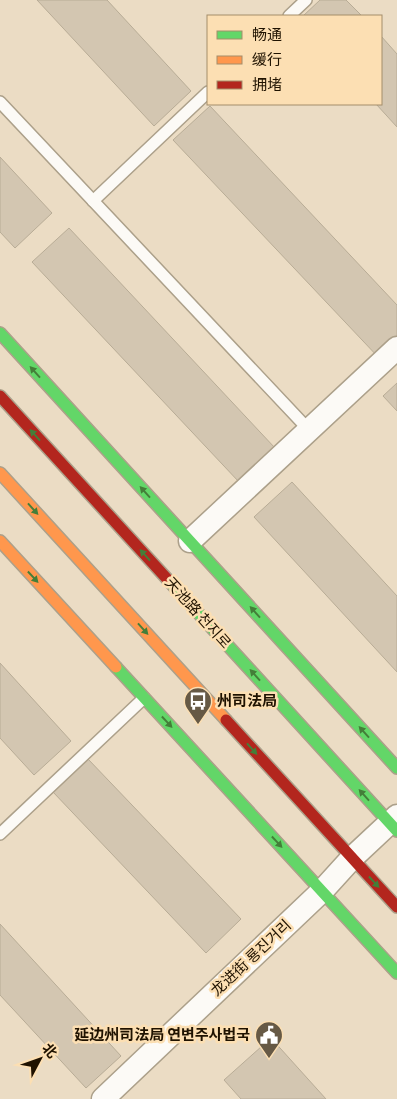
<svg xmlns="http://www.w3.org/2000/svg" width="397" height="1099" viewBox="0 0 397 1099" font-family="Manrope,'Noto Sans SC','Noto Sans KR',sans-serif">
<rect width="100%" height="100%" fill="#ebdcc4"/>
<g fill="#d3c6b1" stroke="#b8ac96">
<path d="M 37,0 L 107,0 L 191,91 L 154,126 Z"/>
<path d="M 320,0 L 346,0 L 362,16 L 303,16 Z"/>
<path d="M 381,36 L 397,54 L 397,127 L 376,104 L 381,104 Z"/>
<path d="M 210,106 L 397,305 L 397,343 L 380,359 L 173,140 Z"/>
<path d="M 0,157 L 52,213 L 15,248 L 0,232 Z"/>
<path d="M 69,228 L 275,448 L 239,482 L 32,262 Z"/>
<path d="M 397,383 L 397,411 L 383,396 Z"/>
<path d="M 292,482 L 397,596 L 397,672 L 254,517 Z"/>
<path d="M 0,663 L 71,741 L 34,775 L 0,738 Z"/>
<path d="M 88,759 L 241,919 L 206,953 L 53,792 Z"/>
<path d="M 0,924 L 121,1056 L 86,1088 L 0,995 Z"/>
<path d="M 271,1038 L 326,1099 L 241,1099 L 224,1080 Z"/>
</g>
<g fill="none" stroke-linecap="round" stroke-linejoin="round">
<g stroke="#aca08a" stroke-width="14">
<g id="lane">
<path d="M 289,16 L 306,0"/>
<path d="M 0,102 L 309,430"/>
<path d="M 93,201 L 208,92"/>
<path d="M 0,834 L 144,698"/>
</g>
</g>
<g stroke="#aca08a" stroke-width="25">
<g id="street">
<path d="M 190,541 L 397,348"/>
<path d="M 103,1099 L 322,891 L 352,858 L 397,816"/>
</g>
</g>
<g stroke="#aca08a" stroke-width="14">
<g id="fast">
<path d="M 0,333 L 397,768"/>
<path d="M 169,581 L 397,831"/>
<path d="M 116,667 L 397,973"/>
</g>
</g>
<g stroke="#aca08a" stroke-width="14">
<g id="slow">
<path d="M 0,473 L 226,720"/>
<path d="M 0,541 L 116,667"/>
</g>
</g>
<g stroke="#aca08a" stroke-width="14">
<g id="jam">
<path d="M 0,396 L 169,581"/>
<path d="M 226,720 L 397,907"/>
</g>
</g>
<use href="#lane" stroke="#fcfaf6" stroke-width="11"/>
<use href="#street" stroke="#fcfaf6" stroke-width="22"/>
<use href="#fast" stroke="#63d668" stroke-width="11"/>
<use href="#slow" stroke="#ff974d" stroke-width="11"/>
<use href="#jam" stroke="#b3261e" stroke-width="11"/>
</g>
<defs><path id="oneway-solid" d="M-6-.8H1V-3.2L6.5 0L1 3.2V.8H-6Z" transform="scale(1.25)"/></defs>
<g fill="#447e39">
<use href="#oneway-solid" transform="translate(35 372) rotate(-132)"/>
<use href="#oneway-solid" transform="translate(35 435) rotate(-132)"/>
<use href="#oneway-solid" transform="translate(145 492) rotate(-132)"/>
<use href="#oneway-solid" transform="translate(33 509) rotate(48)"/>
<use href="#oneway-solid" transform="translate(145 555) rotate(-132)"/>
<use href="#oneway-solid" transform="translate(33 577) rotate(47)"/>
<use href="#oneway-solid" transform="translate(255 612) rotate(-132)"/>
<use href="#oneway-solid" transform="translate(143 629) rotate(48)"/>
<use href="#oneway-solid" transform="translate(255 675) rotate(-132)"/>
<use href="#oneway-solid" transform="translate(167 722) rotate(47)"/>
<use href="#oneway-solid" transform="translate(364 732) rotate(-132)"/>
<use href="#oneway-solid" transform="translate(252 749) rotate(48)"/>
<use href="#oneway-solid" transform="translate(364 795) rotate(-132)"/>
<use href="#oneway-solid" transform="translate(277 842) rotate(47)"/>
<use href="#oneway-solid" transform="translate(374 882) rotate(47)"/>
</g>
<defs>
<g id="bus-pin" transform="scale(1.4375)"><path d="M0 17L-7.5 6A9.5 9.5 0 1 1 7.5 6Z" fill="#665945" stroke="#fcdfb3"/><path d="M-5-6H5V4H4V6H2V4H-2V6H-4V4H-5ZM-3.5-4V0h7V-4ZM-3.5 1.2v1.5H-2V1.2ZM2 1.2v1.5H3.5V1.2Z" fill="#fff"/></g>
<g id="civic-pin" transform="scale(1.4375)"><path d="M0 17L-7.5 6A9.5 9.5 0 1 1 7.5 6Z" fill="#665945" stroke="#fcdfb3"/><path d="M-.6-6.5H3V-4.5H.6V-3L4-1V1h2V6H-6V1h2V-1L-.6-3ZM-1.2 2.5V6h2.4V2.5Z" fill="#fff"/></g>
</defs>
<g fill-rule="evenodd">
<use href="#bus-pin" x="198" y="701"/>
<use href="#civic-pin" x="269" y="1035"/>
</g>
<g text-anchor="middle" stroke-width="5" stroke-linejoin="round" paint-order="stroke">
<g font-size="15" fill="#1f1200" stroke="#fcdfb3">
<text transform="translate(198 613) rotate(48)" y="5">天池路 천지로</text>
<text transform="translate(251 958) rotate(-43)" y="5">龙进街 룡진거리</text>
</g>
<g font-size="15" font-weight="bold" fill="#1f1200" stroke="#fcdfb3" text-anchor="start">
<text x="217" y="706">州司法局</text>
<text x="250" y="1040" text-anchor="end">延边州司法局 연변주사법국</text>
</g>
</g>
<rect x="207" y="15" width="175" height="90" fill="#fcdfb3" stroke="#a48d6b"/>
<rect x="217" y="31" width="25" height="8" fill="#63d668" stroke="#a48d6b"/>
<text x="252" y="40" font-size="15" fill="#1f1200">畅通</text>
<rect x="217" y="56" width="25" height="8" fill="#ff974d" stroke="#a48d6b"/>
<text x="252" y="65" font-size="15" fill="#1f1200">缓行</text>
<rect x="217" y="81" width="25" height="8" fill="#b3261e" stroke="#a48d6b"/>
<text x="252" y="90" font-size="15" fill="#1f1200">拥堵</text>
<g transform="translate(40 1059) rotate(49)" stroke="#fcdfb3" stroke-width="4" paint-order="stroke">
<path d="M0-4L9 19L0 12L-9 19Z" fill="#1f1200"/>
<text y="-8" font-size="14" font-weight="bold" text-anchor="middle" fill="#1f1200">北</text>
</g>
</svg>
